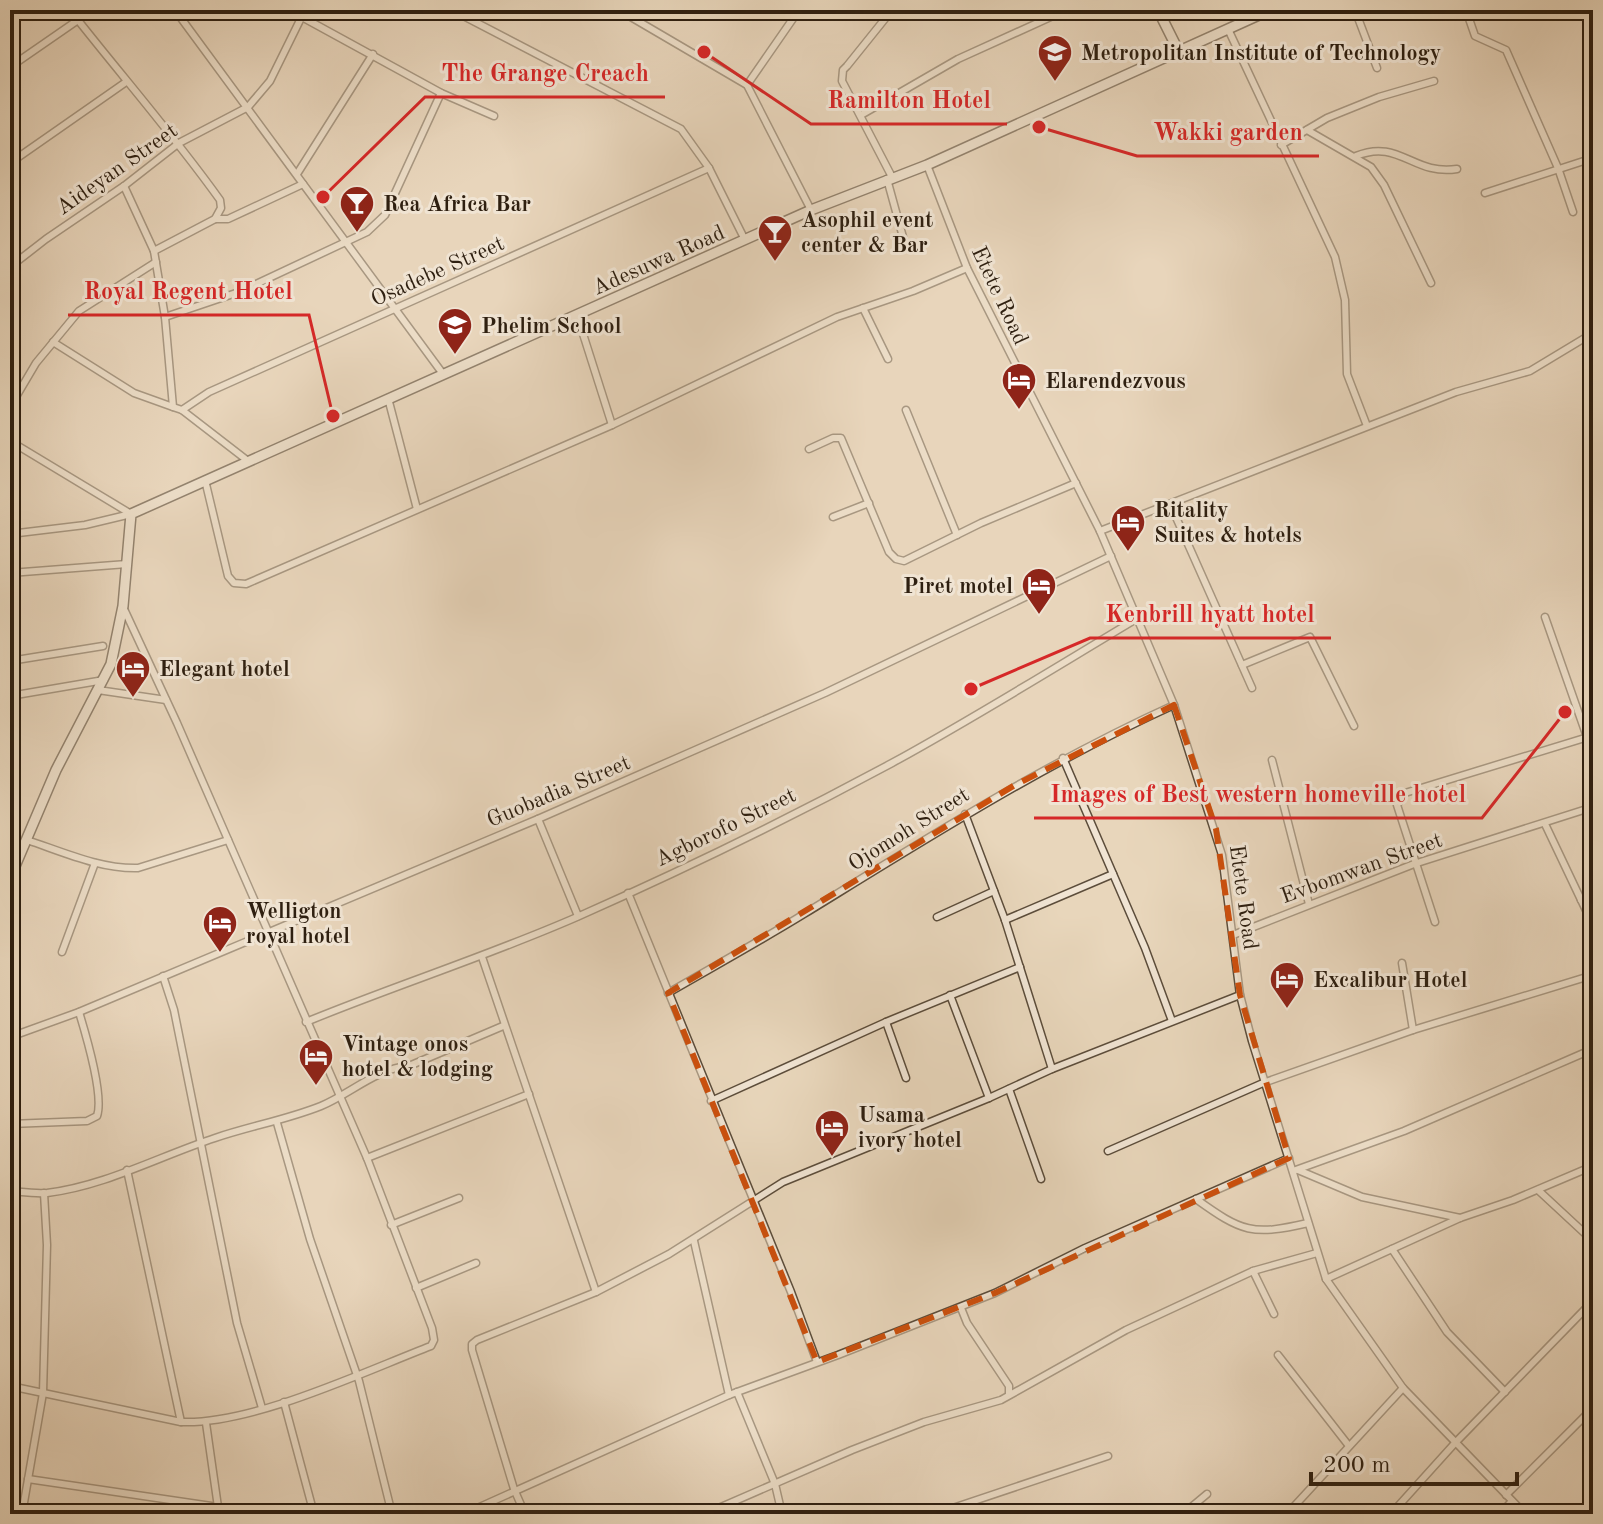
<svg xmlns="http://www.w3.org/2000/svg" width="1603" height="1524" viewBox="0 0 1603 1524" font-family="'Old Standard TT',serif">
<rect width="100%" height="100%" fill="#e8d6bb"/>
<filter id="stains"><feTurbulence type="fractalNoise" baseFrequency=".0025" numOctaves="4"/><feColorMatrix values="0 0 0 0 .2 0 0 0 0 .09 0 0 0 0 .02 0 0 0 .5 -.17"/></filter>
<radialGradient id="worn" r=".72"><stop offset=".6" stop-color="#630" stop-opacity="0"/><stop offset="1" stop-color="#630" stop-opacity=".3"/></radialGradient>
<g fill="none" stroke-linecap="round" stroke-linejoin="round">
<g stroke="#5c4d3b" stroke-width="9">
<g id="street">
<path d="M 70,10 C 120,74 173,134 220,200 L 221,208 L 215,219 L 154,251 L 124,186"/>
<path d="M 175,10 L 443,374"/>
<path d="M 452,10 L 681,129 L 709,168 L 745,240"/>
<path d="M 619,10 L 747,85 L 811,210"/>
<path d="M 892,10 L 847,66 L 843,70 L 842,81 L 892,177"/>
<path d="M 1355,10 L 1377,68"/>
<path d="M 1466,10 L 1475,36 L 1506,50 L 1558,168 L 1573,212"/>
<path d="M 302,17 L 441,93 L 494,116"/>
<path d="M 1228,29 L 1335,257 L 1345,300 L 1347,374 L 1367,426"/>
<path d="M 10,67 L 78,20"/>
<path d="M 747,85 L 799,10"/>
<path d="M 861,115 L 958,59 L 1066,10"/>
<path d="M 1307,130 L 1371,167 L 1384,185 L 1431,283"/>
<path d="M 1281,145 L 1327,118 L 1379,97 L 1434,81"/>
<path d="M 1356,156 C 1399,138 1413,176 1457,169"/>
<path d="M 10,163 L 126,82"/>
<path d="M 927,165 L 967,268 L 1100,531 L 1174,705 L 1222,855 L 1240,995 L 1252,1041 L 1326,1279 L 1403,1388 L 1525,1514"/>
<path d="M 297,174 L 373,54"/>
<path d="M 887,179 L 906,248"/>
<path d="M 1485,193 L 1593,158"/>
<path d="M 215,219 L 228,219 L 303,184"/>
<path d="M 154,251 L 165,317 L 173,407 L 182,410 L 248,461"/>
<path d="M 10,267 L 46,239 L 124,186 L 179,143 L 248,107 L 270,81 L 305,10"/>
<path d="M 863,308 L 888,359"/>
<path d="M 577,315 L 612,425"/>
<path d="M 165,317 L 239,292 L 367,232 L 385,215 L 441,93"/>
<path d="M 53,342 L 134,393 L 173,407"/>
<path d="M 388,398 L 417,509"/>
<path d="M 10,407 L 36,363 L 79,311 L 156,262"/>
<path d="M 182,410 L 209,392 L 709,168"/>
<path d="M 906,410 L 957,535"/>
<path d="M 10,441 L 131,514"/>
<path d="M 809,449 L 833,438 L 841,438 L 889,552 L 896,559 L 904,561 L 981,523 L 1076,483"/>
<path d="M 205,480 L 228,576 L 234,583 L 246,584 L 612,425 L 837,317 L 913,291 L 967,268"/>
<path d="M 1171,506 L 1252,688"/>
<path d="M 833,517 L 869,503"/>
<path d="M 1100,531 L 1456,392 L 1530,371 L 1593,333"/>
<path d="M 10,534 L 85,525 L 131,514"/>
<path d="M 10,573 L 127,564"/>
<path d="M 1545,617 L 1593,754"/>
<path d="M 10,661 L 103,646"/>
<path d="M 1242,665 L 1310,637 L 1354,726"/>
<path d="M 98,690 L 166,700"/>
<path d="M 10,696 L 104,680"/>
<path d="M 1063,758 L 1145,948 L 1172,1021"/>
<path d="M 1272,760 L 1309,904"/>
<path d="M 965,814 L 1005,920 L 1052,1069"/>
<path d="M 538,819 L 578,916"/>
<path d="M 1545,824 L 1593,925"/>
<path d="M 27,840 C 63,852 100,869 138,868 L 228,840"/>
<path d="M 628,893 L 791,1292 L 817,1362"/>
<path d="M 1581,900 L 1593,894"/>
<path d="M 937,917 L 994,891"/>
<path d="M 1005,920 L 1113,874"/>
<path d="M 1435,922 L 1397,805 L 1405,793 L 1588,737"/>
<path d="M 1233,935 L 1414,864 L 1593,807"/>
<path d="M 62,952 L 95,863"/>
<path d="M 482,957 L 596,1292"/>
<path d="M 1402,963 L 1413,1030"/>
<path d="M 163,976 L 174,1010 L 237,1323 L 262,1408"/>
<path d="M 668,993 C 713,967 760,941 804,914 C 926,839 1044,764 1174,705"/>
<path d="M 950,995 L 989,1098"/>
<path d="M 306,1022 C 396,985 488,956 577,917 C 683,870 790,818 892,763 C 976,717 1056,667 1138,618"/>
<path d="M 886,1022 L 906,1078"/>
<path d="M 10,1037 L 79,1012 L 538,819 L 677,758 L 825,693 L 1111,556"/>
<path d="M 1009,1089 L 1041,1179"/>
<path d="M 711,1101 L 886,1022 L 1020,967"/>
<path d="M 277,1123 L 310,1239 L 359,1381 L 392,1514"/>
<path d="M 10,1124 L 87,1121 L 97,1116 C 104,1096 86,1035 79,1012"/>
<path d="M 1108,1151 L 1263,1083 L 1413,1030 L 1593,975"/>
<path d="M 367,1158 L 529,1094"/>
<path d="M 127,1170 L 181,1422"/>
<path d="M 1298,1170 L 1362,1197 L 1460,1218"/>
<path d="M 1293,1171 L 1404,1131 L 1593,1049"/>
<path d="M 1538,1190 L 1593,1241"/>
<path d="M 10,1191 C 22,1192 35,1194 47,1193 C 105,1186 160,1156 215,1138 C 250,1126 286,1120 321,1106 C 350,1094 377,1068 409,1066 L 503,1026"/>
<path d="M 1196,1199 C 1242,1232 1252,1236 1308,1223"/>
<path d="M 391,1225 L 459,1198"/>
<path d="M 694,1241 L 729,1395"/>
<path d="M 1392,1249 L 1447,1332 L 1505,1392"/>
<path d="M 1253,1271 L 1274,1314"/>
<path d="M 1326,1279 L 1460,1218 L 1513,1200 L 1593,1166"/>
<path d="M 416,1288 L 476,1263"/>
<path d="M 961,1308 L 967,1323 L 1009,1386 L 1009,1394"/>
<path d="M 1278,1355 L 1349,1446"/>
<path d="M 10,1386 L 181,1422 C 252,1425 363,1372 431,1346 L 434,1340 L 432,1328 L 367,1158 L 177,723 L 124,609"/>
<path d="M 737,1392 L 775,1484 L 782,1514"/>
<path d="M 284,1402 L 314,1514"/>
<path d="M 206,1423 L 219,1514"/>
<path d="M 28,1479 L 218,1507"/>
<path d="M 1506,1495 L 1593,1408"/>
<path d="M 22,1514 L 43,1393 L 47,1245 L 44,1193"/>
<path d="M 464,1514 L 729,1395 L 838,1355 L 995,1293 L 1085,1248 L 1289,1158"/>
<path d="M 525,1514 L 514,1489 L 472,1350 L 472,1344 L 477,1340 L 596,1292 L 669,1254 L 783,1182 L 989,1098 L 1052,1069 L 1240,995"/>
<path d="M 705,1514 L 852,1450 L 924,1422 L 1001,1400 L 1126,1330 L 1253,1271 L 1317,1253"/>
<path d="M 935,1514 L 1108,1456"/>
<path d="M 1183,1514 L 1207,1494"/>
<path d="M 1287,1514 L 1403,1388"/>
<path d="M 1391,1514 L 1455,1443 L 1593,1301"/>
<path d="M 1500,1514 L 1512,1501"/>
</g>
</g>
<g stroke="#2e1f10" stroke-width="12">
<g id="secondary">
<path d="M 1158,10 L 1178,50"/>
<path d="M 10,878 L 56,770 L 111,664 L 123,606 L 131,514 L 811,210 L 927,165 L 1270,10"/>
</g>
</g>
<use href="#street" stroke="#f0e4d3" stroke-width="6"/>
<use href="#secondary" stroke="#f0e4d3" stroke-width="9"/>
</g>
<path d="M0 0H1603V1524H0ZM 1174,705 L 1216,829 L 1240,995 L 1289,1158 L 995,1293 L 817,1362 L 668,993 L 1015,785 Z" fill="#e8d6bb" fill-opacity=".55" fill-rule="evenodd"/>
<path fill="none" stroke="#cc500d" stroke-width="6" stroke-dasharray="16 10" stroke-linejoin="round" d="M 1174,705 L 1216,829 L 1240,995 L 1289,1158 L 995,1293 L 817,1362 L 668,993 L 1015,785 Z"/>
<defs>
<g id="school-pin" transform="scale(1.8)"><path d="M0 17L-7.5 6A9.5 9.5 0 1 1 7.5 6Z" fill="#8f2418" stroke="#f0e4d3"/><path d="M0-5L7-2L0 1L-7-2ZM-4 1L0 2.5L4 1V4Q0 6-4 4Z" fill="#fff"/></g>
<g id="bar-pin" transform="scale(1.8)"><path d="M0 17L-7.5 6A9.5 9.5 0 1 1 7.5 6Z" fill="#8f2418" stroke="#f0e4d3"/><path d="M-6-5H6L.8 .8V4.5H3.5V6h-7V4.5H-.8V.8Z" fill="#fff"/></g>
<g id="hotel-pin" transform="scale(1.8)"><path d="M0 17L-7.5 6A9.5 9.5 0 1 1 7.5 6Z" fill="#8f2418" stroke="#f0e4d3"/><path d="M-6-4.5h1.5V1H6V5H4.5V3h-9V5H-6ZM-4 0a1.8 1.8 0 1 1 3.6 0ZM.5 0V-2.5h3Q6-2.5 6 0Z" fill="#fff"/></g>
</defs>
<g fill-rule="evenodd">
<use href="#school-pin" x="1055" y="52"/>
<use href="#bar-pin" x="357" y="203"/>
<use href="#bar-pin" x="775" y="232"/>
<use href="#school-pin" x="455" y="325"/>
<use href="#hotel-pin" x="1019" y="380"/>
<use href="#hotel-pin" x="1128" y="522"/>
<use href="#hotel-pin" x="1039" y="585"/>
<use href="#hotel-pin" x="133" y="668"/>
<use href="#hotel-pin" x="220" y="923"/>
<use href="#hotel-pin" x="1287" y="979"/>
<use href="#hotel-pin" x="316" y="1056"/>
<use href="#hotel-pin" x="832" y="1127"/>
</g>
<g text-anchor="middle" stroke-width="6" stroke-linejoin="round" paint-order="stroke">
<g font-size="22" font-weight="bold" fill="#2e1f10" stroke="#f0e4d3" text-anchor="start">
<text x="1081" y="60">Metropolitan Institute of Technology</text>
<text x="383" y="211">Rea Africa Bar</text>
<text x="801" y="227">Asophil event<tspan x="801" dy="25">center &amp; Bar</tspan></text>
<text x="481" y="333">Phelim School</text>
<text x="1045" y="388">Elarendezvous</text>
<text x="1154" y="517">Ritality<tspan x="1154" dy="25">Suites &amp; hotels</tspan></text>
<text x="1013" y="593" text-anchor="end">Piret motel</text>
<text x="159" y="676">Elegant hotel</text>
<text x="246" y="918">Welligton<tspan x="246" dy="25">royal hotel</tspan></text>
<text x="1313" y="987">Excalibur Hotel</text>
<text x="342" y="1051">Vintage onos<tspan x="342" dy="25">hotel &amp; lodging</tspan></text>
<text x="858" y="1122">Usama<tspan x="858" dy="25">ivory hotel</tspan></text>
</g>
<g font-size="22" fill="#2e1f10" stroke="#f0e4d3">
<text transform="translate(116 168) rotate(-35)" y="8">Aideyan Street</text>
<text transform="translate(658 259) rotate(-24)" y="8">Adesuwa Road</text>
<text transform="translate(437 270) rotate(-24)" y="8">Osadebe Street</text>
<text transform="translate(1001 295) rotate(65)" y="8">Etete Road</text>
<text transform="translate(558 790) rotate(-23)" y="8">Guobadia Street</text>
<text transform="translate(725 826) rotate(-26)" y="8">Agborofo Street</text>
<text transform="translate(908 828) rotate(-32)" y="8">Ojomoh Street</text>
<text transform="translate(1361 867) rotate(-20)" y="8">Evbomwan Street</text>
<text transform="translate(1245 897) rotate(82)" y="8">Etete Road</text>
</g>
</g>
<path fill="none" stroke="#d62828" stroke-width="3" d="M323 197L425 97H665M704 52L811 124H1007M1039 127L1137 156H1319M333 416L309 315H68M971 689L1090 638H1331M1565 712L1482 818H1034"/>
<g fill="#d62828" stroke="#f0e4d3" stroke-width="3">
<circle cx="323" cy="197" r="8"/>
<circle cx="704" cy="52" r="8"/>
<circle cx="1039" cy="127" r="8"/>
<circle cx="333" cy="416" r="8"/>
<circle cx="971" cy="689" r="8"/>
<circle cx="1565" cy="712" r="8"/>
</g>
<g font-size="24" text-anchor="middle" font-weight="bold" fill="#d62828" stroke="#f0e4d3" stroke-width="6" stroke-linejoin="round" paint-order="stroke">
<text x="545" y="81">The Grange Creach</text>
<text x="909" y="108">Ramilton Hotel</text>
<text x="1228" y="140">Wakki garden</text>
<text x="188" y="299">Royal Regent Hotel</text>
<text x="1210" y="622">Kenbrill hyatt hotel</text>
<text x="1258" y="802">Images of Best western homeville hotel</text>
</g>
<rect width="1603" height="1524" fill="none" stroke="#e8d6bb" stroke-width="40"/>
<rect x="12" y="12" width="1579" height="1500" fill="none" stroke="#2e1f10" stroke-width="4"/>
<rect x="20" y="20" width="1563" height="1484" fill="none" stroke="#2e1f10" stroke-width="2"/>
<path d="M1311 1472v12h206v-12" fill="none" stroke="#2e1f10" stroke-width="4"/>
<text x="1323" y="1472" font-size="24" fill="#2e1f10" stroke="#f0e4d3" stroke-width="6" paint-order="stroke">200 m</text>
<rect width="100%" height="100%" filter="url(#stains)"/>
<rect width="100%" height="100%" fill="url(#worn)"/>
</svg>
